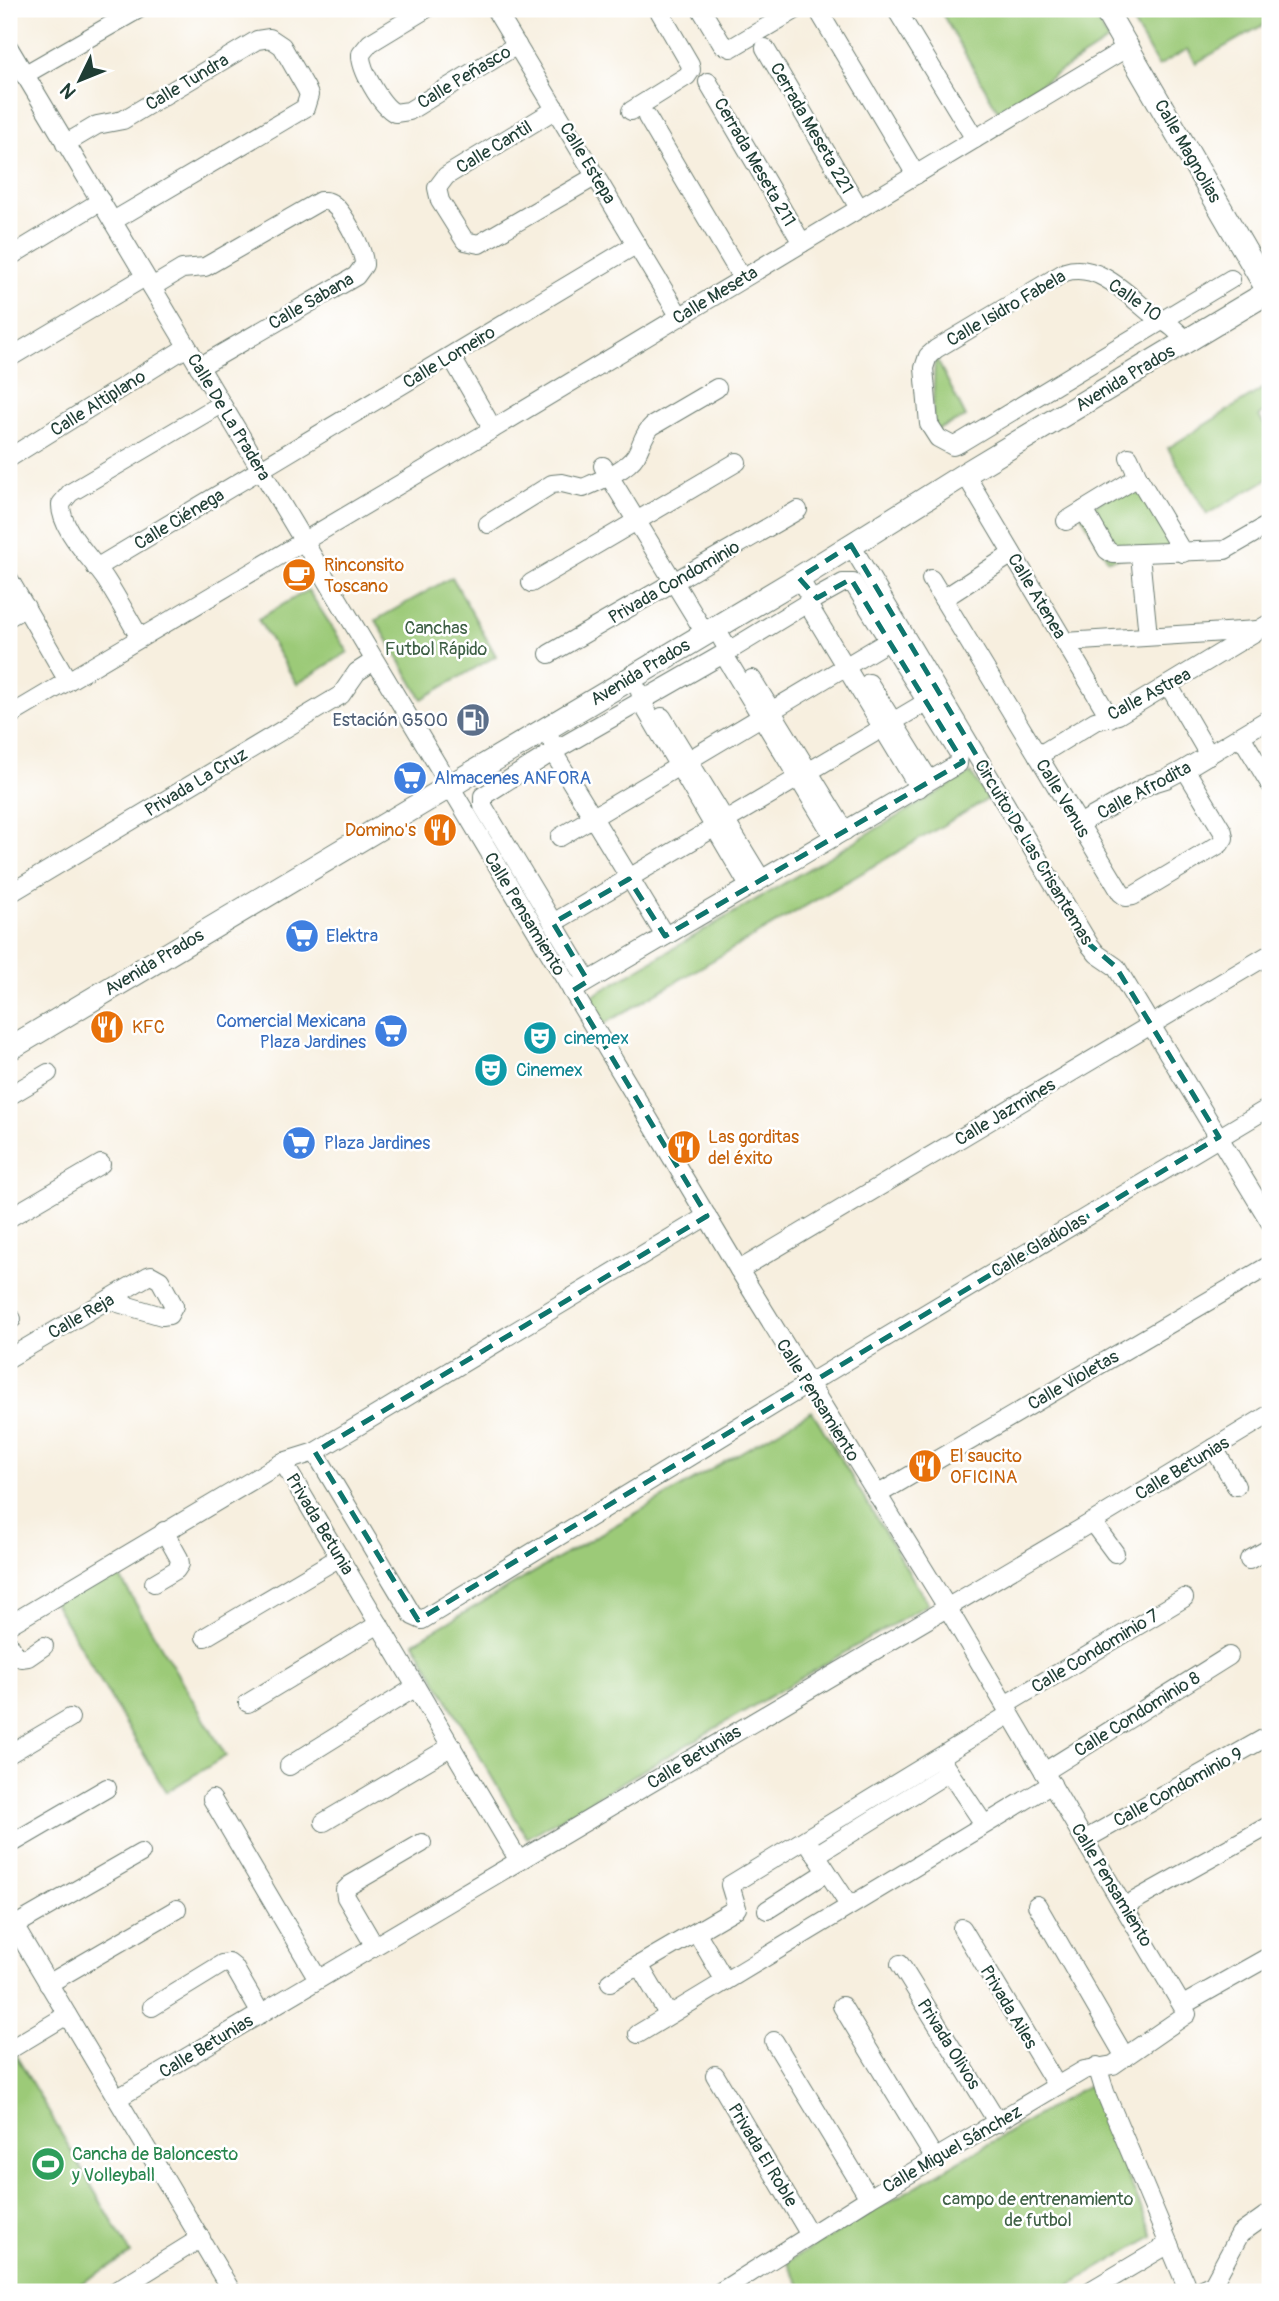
<svg xmlns="http://www.w3.org/2000/svg" width="1279" height="2301" viewBox="0 0 1279 2301" font-family="Pangolin,sans-serif">
<rect width="100%" height="100%" fill="#fff"/>
<filter id="ink" filterUnits="userSpaceOnUse"><feTurbulence type="fractalNoise" baseFrequency=".0143" numOctaves="2"/><feDisplacementMap in="SourceGraphic" scale="14" xChannelSelector="R" yChannelSelector="G"/><feConvolveMatrix kernelMatrix="1 2 1 2 8 2 1 2 1" color-interpolation-filters="sRGB"/></filter>
<filter id="wash" filterUnits="userSpaceOnUse"><feTurbulence type="fractalNoise" baseFrequency=".00686" numOctaves="4" result="noise"/><feDisplacementMap in="SourceGraphic" scale="28" xChannelSelector="R" yChannelSelector="G"/><feGaussianBlur stdDeviation="1.57" result="paint"/><feColorMatrix in="noise" values="0 0 0 0 0 0 0 0 0 0 0 0 0 0 0 0 0 1.4 0 .05"/><feComposite in="paint" operator="in"/></filter>
<g filter="url(#wash)">
<rect width="100%" height="100%" fill="#f7efdf"/>
<g fill="#9cca78" stroke="#5e8456" stroke-width="2">
<path d="M 1089,9 L 1109,40 L 998,111 L 940,10 Z"/>
<path d="M 1125,9 L 1268,9 L 1270,21 L 1196,63 L 1188,49 L 1158,66 Z"/>
<path d="M 935,356 L 966,417 L 932,432 Z"/>
<path d="M 1270,384 L 1270,409 L 1259,416 L 1270,434 L 1270,478 L 1207,514 L 1168,448 Z"/>
<path d="M 1137,478 L 1184,547 L 1108,560 L 1081,514 Z"/>
<path d="M 452,577 L 496,656 L 422,699 L 376,620 Z"/>
<path d="M 308,590 L 348,652 L 297,684 L 258,619 Z"/>
<path d="M 971,773 L 988,799 L 604,1024 L 589,998 Z"/>
<path d="M 812,1411 L 928,1604 L 527,1838 L 414,1642 Z"/>
<path d="M 114,1567 L 226,1756 L 166,1792 L 54,1602 Z"/>
<path d="M 15,2054 L 131,2254 L 66,2292 L 15,2292 L 9,2282 L 9,2058 Z"/>
<path d="M 1089,2085 L 1153,2236 L 1058,2292 L 804,2292 L 787,2262 Z"/>
</g>
</g>
<g filter="url(#ink)">
<g fill="none" stroke-linecap="round" stroke-linejoin="round">
<g stroke="#6b7b70" stroke-width="20">
<g id="minor">
<path d="M 426,9 L 370,43 L 361,54 C 360,69 381,106 395,113 L 409,111 L 517,45"/>
<path d="M 495,9 L 680,317"/>
<path d="M 701,9 L 722,44 L 731,48 L 797,9"/>
<path d="M 896,9 L 975,139"/>
<path d="M 821,15 L 916,175"/>
<path d="M 9,48 L 739,1270 L 947,1607 L 1187,2014 L 1113,2065 L 1084,2070 L 869,2198 L 720,2292"/>
<path d="M 765,48 L 859,208"/>
<path d="M 24,75 L 139,9"/>
<path d="M 708,82 L 802,243"/>
<path d="M 556,109 L 446,176 L 437,188 L 440,201 L 465,241 L 479,244 L 596,176"/>
<path d="M 631,111 L 687,76 L 691,70 L 690,64 L 658,9"/>
<path d="M 647,117 L 742,278"/>
<path d="M 65,144 L 97,125 L 123,120 L 257,40 L 270,38 L 282,46 L 306,88 L 309,95 L 305,108 L 113,221"/>
<path d="M 9,257 L 101,201"/>
<path d="M 152,287 L 182,269 L 205,267 L 320,201 C 325,201 327,200 331,203 C 343,210 365,252 364,265 L 356,276 L 199,367"/>
<path d="M 1186,341 C 1173,325 1164,322 1148,311 C 1126,293 1097,262 1065,272 L 936,349 L 928,356 L 924,368 L 929,424 L 938,438 L 953,446 L 958,444 L 1231,279"/>
<path d="M 451,356 L 493,429"/>
<path d="M 9,358 L 145,277"/>
<path d="M 1129,457 L 1138,477 L 1183,553"/>
<path d="M 9,458 L 187,347"/>
<path d="M 603,466 L 705,633"/>
<path d="M 965,474 L 1110,718"/>
<path d="M 1084,510 L 1107,550 L 1113,554 L 1225,550 L 1270,524"/>
<path d="M 1066,521 L 1138,477"/>
<path d="M 488,524 L 552,484 L 562,483 L 583,488 C 599,481 627,470 636,455 C 642,445 643,434 652,426 L 717,388"/>
<path d="M 851,545 L 1089,944 L 1097,954 L 1116,967 L 1270,1222"/>
<path d="M 1140,555 L 1148,636"/>
<path d="M 96,568 L 637,244"/>
<path d="M 799,578 L 809,595 L 810,608 L 919,788"/>
<path d="M 9,579 L 68,681"/>
<path d="M 931,579 L 1121,893 L 1126,897 L 1133,896 L 1220,844 L 1224,838 L 1223,832 L 1185,769"/>
<path d="M 531,583 L 737,462"/>
<path d="M 943,599 L 1012,554"/>
<path d="M 9,617 L 26,607"/>
<path d="M 715,627 L 727,648 L 727,660 L 834,837"/>
<path d="M 140,638 C 129,619 118,599 106,580 C 93,560 60,530 61,504 L 70,493 L 221,404"/>
<path d="M 1065,642 L 1257,630"/>
<path d="M 549,654 L 798,510"/>
<path d="M 752,679 L 845,831"/>
<path d="M 869,683 L 926,775"/>
<path d="M 1169,686 L 1209,755"/>
<path d="M 640,692 L 646,710 L 749,886"/>
<path d="M 9,716 L 493,429 L 1128,47"/>
<path d="M 662,717 L 761,879"/>
<path d="M 1241,736 L 1270,784"/>
<path d="M 552,741 L 556,757 L 665,936"/>
<path d="M 1038,756 L 1095,721 L 1118,715 L 1270,623"/>
<path d="M 1079,824 L 1150,784 L 1166,779 L 1185,769 L 1270,718"/>
<path d="M 560,837 L 890,640"/>
<path d="M 9,894 L 341,695 L 357,672 L 374,661"/>
<path d="M 553,923 L 928,701"/>
<path d="M 572,991 L 958,764 L 959,754 L 853,583 L 843,583 L 809,602 L 732,649 L 554,751 L 483,796 L 483,806 L 588,981"/>
<path d="M 9,1096 L 48,1073"/>
<path d="M 9,1218 L 101,1164"/>
<path d="M 739,1270 L 1270,954"/>
<path d="M 9,1321 L 12,1319"/>
<path d="M 9,1358 L 148,1276 L 151,1275 L 160,1280 L 174,1306 L 169,1315 L 162,1316 L 108,1300"/>
<path d="M 1214,1448 L 1236,1486"/>
<path d="M 315,1452 L 413,1616 L 422,1620 L 808,1384 L 1270,1107"/>
<path d="M 283,1462 L 519,1861"/>
<path d="M 877,1495 L 1270,1265"/>
<path d="M 1092,1522 L 1115,1553"/>
<path d="M 1249,1560 L 1270,1548"/>
<path d="M 154,1583 L 176,1570 L 180,1564 L 179,1558 L 164,1531"/>
<path d="M 9,1625 L 283,1462 L 315,1452 L 707,1216"/>
<path d="M 205,1637 L 340,1557"/>
<path d="M 9,1644 L 15,1654 L 21,1658 L 28,1657 L 44,1646"/>
<path d="M 248,1703 L 379,1624"/>
<path d="M 1005,1705 L 1184,1598"/>
<path d="M 9,1754 L 70,1718"/>
<path d="M 943,1763 L 984,1824"/>
<path d="M 289,1766 L 416,1687"/>
<path d="M 1044,1772 L 1229,1656"/>
<path d="M 212,1799 L 318,1979"/>
<path d="M 324,1822 L 452,1746"/>
<path d="M 1086,1839 L 1270,1735"/>
<path d="M 9,1845 L 107,1788"/>
<path d="M 811,1847 L 849,1905"/>
<path d="M 816,1855 L 949,1772"/>
<path d="M 1037,1905 L 1125,2057"/>
<path d="M 1125,1906 L 1270,1825"/>
<path d="M 767,1910 L 827,1872"/>
<path d="M 9,1917 L 232,2292"/>
<path d="M 14,1926 L 141,1853"/>
<path d="M 962,1928 L 1057,2086"/>
<path d="M 697,1933 L 725,1981"/>
<path d="M 374,1945 L 346,1897 L 345,1890 L 350,1885 L 422,1843"/>
<path d="M 900,1964 L 998,2123"/>
<path d="M 639,1965 L 668,2014"/>
<path d="M 610,1982 L 737,1908 L 730,1885 L 1010,1714"/>
<path d="M 48,1984 L 177,1909"/>
<path d="M 1183,2005 L 1270,1956"/>
<path d="M 842,2006 L 935,2159"/>
<path d="M 152,2007 L 222,1964 L 229,1963 L 234,1967 L 261,2014"/>
<path d="M 638,2034 L 1052,1784"/>
<path d="M 774,2041 L 869,2198"/>
<path d="M 9,2050 L 67,2015"/>
<path d="M 1097,2066 L 1105,2092 L 1189,2292"/>
<path d="M 715,2075 L 810,2235"/>
<path d="M 118,2098 L 1092,1522 L 1270,1414"/>
<path d="M 114,2292 L 201,2238"/>
<path d="M 1088,2292 L 1169,2244"/>
<path d="M 1195,2292 L 1213,2284 L 1240,2234 L 1268,2214"/>
</g>
</g>
<g stroke="#6b7b70" stroke-width="25">
<g id="major">
<path d="M 1105,9 L 1270,294"/>
<path d="M 9,1049 L 799,578 L 965,474 L 1270,291"/>
</g>
</g>
<use href="#minor" stroke="#fff" stroke-width="18"/>
<use href="#major" stroke="#fff" stroke-width="23"/>
</g>
</g>
<path fill="none" stroke="#0f766e" stroke-width="5" stroke-dasharray="14 9" stroke-linejoin="round" d="M 851,545 L 1089,944 L 1116,967 L 1219,1137 L 418,1620 L 315,1452 L 707,1216 L 572,991 L 588,981 L 553,923 L 629,879 L 665,936 L 963,762 L 851,579 L 817,598 L 799,578 Z"/>
<defs>
<g id="cafe-disc" transform="scale(1.75)"><circle r="9.5" fill="#e8710a" stroke="#fff"/><path d="M-5.5-4.5H6V0H3Q3 3.5 0 3.5H-2.5Q-5.5 3.5-5.5 0ZM3-3.2v2h1.7v-2ZM-6 4.5H4V6H-6Z" fill="#fff"/></g>
<g id="fuel-disc" transform="scale(1.75)"><circle r="9.5" fill="#5c6f8a" stroke="#fff"/><path d="M-5.5-6h7V0h2V4h1.3V-2.5L3-4.5l.8-.8L6-3V5H2.5V1h-1V6h-7ZM-4.2-4.7v3.2H.2V-4.7Z" fill="#fff"/></g>
<g id="supermarket-disc" transform="scale(1.75)"><circle r="9.5" fill="#3f7fe0" stroke="#fff"/><path d="M-6-5.5h2.5l.6 2H6L4.5 2H-2.5L-4.4-4H-6ZM-1.5 3.2a1.3 1.3 0 1 0 .1 0ZM3 3.2a1.3 1.3 0 1 0 .1 0Z" fill="#fff"/></g>
<g id="restaurant-disc" transform="scale(1.75)"><circle r="9.5" fill="#e8710a" stroke="#fff"/><path d="M-5-6h1v4h1v-4h1v4h1v-4h1v5L-1.5 .5V6h-2V.5L-5-1ZM5-6V6H3V1.5H1.5Q1.5-4 5-6Z" fill="#fff"/></g>
<g id="theatre-disc" transform="scale(1.75)"><circle r="9.5" fill="#0f9aa8" stroke="#fff"/><path d="M-5-5.5Q0-4 5-5.5V0Q5 5 0 6Q-5 5-5 0ZM-3.3-2.5H-1v1.5H-3.3ZM1-2.5H3.3v1.5H1ZM-2.8 1Q0 5.5 2.8 1Z" fill="#fff"/></g>
<g id="stadium-disc" transform="scale(1.75)"><circle r="9.5" fill="#2e9e5b" stroke="#fff"/><path d="M0-5a6.5 5 0 1 0 0 10a6.5 5 0 1 0 0-10ZM-3.5-1.8h7v3.6h-7Z" fill="#fff"/></g>
</defs>
<g fill-rule="evenodd">
<use href="#cafe-disc" x="299" y="575"/>
<use href="#fuel-disc" x="473" y="720"/>
<use href="#supermarket-disc" x="410" y="778"/>
<use href="#restaurant-disc" x="440" y="830"/>
<use href="#supermarket-disc" x="302" y="936"/>
<use href="#restaurant-disc" x="107" y="1027"/>
<use href="#supermarket-disc" x="391" y="1031"/>
<use href="#theatre-disc" x="540" y="1038"/>
<use href="#theatre-disc" x="491" y="1070"/>
<use href="#supermarket-disc" x="299" y="1143"/>
<use href="#restaurant-disc" x="684" y="1147"/>
<use href="#restaurant-disc" x="925" y="1466"/>
<use href="#stadium-disc" x="48" y="2164"/>
</g>
<g text-anchor="middle" stroke-width="5" stroke-linejoin="round" paint-order="stroke">
<g font-size="18" fill="#1f3d34" stroke="#fff">
<text transform="translate(464 77) rotate(-31)" y="6">Calle Peñasco</text>
<text transform="translate(187 82) rotate(-31)" y="6">Calle Tundra</text>
<text transform="translate(812 128) rotate(60)" y="6">Cerrada Meseta 221</text>
<text transform="translate(494 147) rotate(-31)" y="6">Calle Cantil</text>
<text transform="translate(1188 151) rotate(60)" y="6">Calle Magnolias</text>
<text transform="translate(755 162) rotate(60)" y="6">Cerrada Meseta 211</text>
<text transform="translate(588 163) rotate(59)" y="6">Calle Estepa</text>
<text transform="translate(715 295) rotate(-31)" y="6">Calle Meseta</text>
<text transform="translate(1135 300) rotate(35)" y="6">Calle 10</text>
<text transform="translate(311 301) rotate(-30)" y="6">Calle Sabana</text>
<text transform="translate(1006 308) rotate(-30)" y="6">Calle Isidro Fabela</text>
<text transform="translate(449 357) rotate(-31)" y="6">Calle Lomeiro</text>
<text transform="translate(1125 378) rotate(-31)" y="6">Avenida Prados</text>
<text transform="translate(98 403) rotate(-32)" y="6">Calle Altiplano</text>
<text transform="translate(229 417) rotate(59)" y="6">Calle De La Pradera</text>
<text transform="translate(179 519) rotate(-31)" y="6">Calle Ciénega</text>
<text transform="translate(674 582) rotate(-30)" y="6">Privada Condominio</text>
<text transform="translate(1037 596) rotate(59)" y="6">Calle Atenea</text>
<text transform="translate(640 672) rotate(-31)" y="6">Avenida Prados</text>
<text transform="translate(1149 694) rotate(-28)" y="6">Calle Astrea</text>
<text transform="translate(196 782) rotate(-31)" y="6">Privada La Cruz</text>
<text transform="translate(1144 790) rotate(-28)" y="6">Calle Afrodita</text>
<text transform="translate(1063 798) rotate(59)" y="6">Calle Venus</text>
<text transform="translate(1034 852) rotate(59)" y="6">Circuito De Las Crisantemas</text>
<text transform="translate(525 914) rotate(59)" y="6">Calle Pensamiento</text>
<text transform="translate(154 962) rotate(-31)" y="6">Avenida Prados</text>
<text transform="translate(1005 1112) rotate(-31)" y="6">Calle Jazmines</text>
<text transform="translate(1039 1245) rotate(-31)" y="6">Calle Gladiolas</text>
<text transform="translate(81 1316) rotate(-30)" y="6">Calle Reja</text>
<text transform="translate(1073 1380) rotate(-30)" y="6">Calle Violetas</text>
<text transform="translate(818 1400) rotate(58)" y="6">Calle Pensamiento</text>
<text transform="translate(1182 1468) rotate(-31)" y="6">Calle Betunias</text>
<text transform="translate(320 1524) rotate(59)" y="6">Privada Betunia</text>
<text transform="translate(1095 1651) rotate(-31)" y="6">Calle Condominio 7</text>
<text transform="translate(1137 1714) rotate(-32)" y="6">Calle Condominio 8</text>
<text transform="translate(694 1757) rotate(-31)" y="6">Calle Betunias</text>
<text transform="translate(1178 1787) rotate(-29)" y="6">Calle Condominio 9</text>
<text transform="translate(1112 1885) rotate(59)" y="6">Calle Pensamiento</text>
<text transform="translate(1009 2007) rotate(59)" y="6">Privada Ailes</text>
<text transform="translate(949 2044) rotate(58)" y="6">Privada Olivos</text>
<text transform="translate(206 2046) rotate(-31)" y="6">Calle Betunias</text>
<text transform="translate(952 2149) rotate(-30)" y="6">Calle Miguel Sánchez</text>
<text transform="translate(763 2155) rotate(59)" y="6">Privada El Roble</text>
</g>
<g font-size="18" fill="#c56008" stroke="#fff" text-anchor="start">
<text x="324" y="571">Rinconsito<tspan x="324" dy="21">Toscano</tspan></text>
<text x="416" y="836" text-anchor="end">Domino's</text>
<text x="132" y="1033">KFC</text>
<text x="708" y="1143">Las gorditas<tspan x="708" dy="21">del éxito</tspan></text>
<text x="950" y="1462">El saucito<tspan x="950" dy="21">OFICINA</tspan></text>
</g>
<g font-size="18" fill="#3e6045" stroke="#fff">
<text x="436" y="634">Canchas<tspan x="436" dy="21">Futbol Rápido</tspan></text>
<text x="1038" y="2205">campo de entrenamiento<tspan x="1038" dy="21">de futbol</tspan></text>
</g>
<g font-size="18" fill="#4e5e75" stroke="#fff" text-anchor="end">
<text x="448" y="726">Estación G500</text>
</g>
<g font-size="18" fill="#366cbe" stroke="#fff" text-anchor="start">
<text x="434" y="784">Almacenes ANFORA</text>
<text x="326" y="942">Elektra</text>
<text x="366" y="1027" text-anchor="end">Comercial Mexicana<tspan x="366" dy="21">Plaza Jardines</tspan></text>
<text x="324" y="1149">Plaza Jardines</text>
</g>
<g font-size="18" fill="#0d838f" stroke="#fff" text-anchor="start">
<text x="564" y="1044">cinemex</text>
<text x="516" y="1076">Cinemex</text>
</g>
<g font-size="18" fill="#27864d" stroke="#fff" text-anchor="start">
<text x="72" y="2160">Cancha de Baloncesto<tspan x="72" dy="21">y Volleyball</tspan></text>
</g>
</g>
<rect width="1279" height="2301" fill="none" stroke="#fff" stroke-width="35"/>
<g transform="translate(80 80) rotate(227)" stroke="#ffffff" stroke-width="5" paint-order="stroke">
<path d="M0-5L12 26L0 18L-12 26Z" fill="#1f3d34"/>
<text y="-10" font-size="19" font-weight="bold" text-anchor="middle" fill="#1f3d34">N</text>
</g>
</svg>
